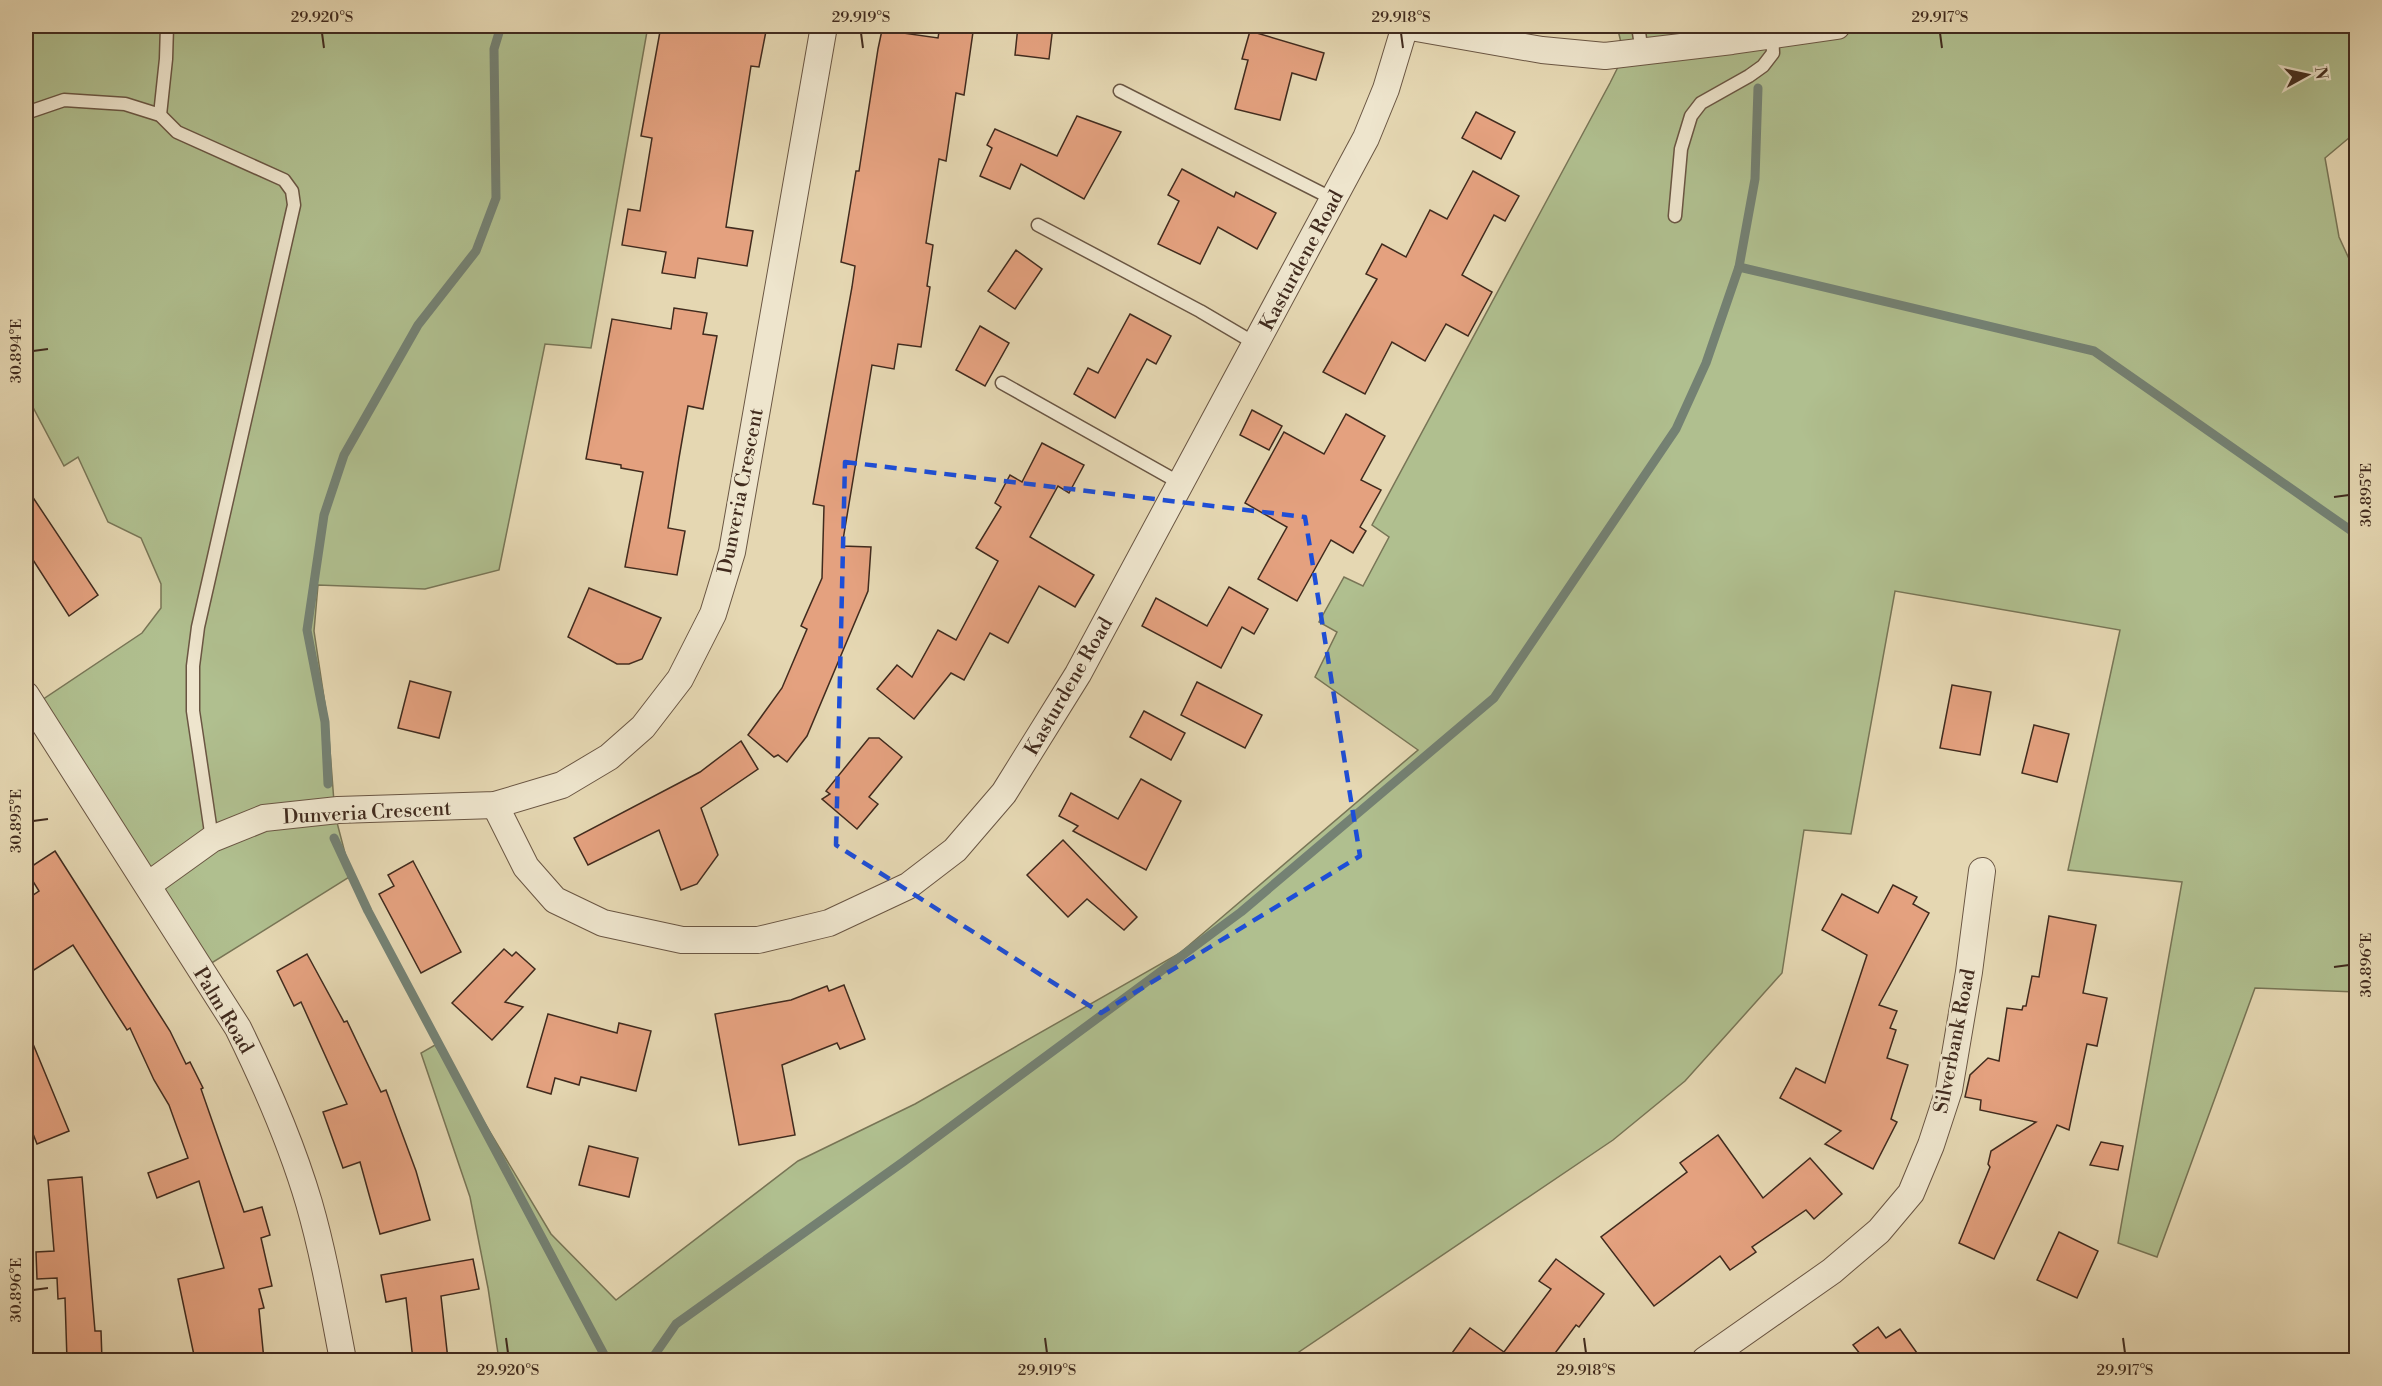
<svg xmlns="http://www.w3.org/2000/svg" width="2382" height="1386" viewBox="0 0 2382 1386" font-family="'Libre Bodoni',serif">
<rect width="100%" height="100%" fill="#e5d7b2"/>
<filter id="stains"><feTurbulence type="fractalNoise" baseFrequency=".00333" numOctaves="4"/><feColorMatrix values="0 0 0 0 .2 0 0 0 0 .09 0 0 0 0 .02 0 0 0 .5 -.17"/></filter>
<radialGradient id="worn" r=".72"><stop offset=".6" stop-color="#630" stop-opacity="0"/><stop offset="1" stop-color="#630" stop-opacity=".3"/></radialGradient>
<g fill="#b0bf8f" stroke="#787556" stroke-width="1.5">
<path d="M 26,26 L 648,26 L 591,348 L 545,344 L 499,570 L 425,589 L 318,585 L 314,631 L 328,724 L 335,815 L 351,876 L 202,969 L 33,706 L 142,633 L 161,608 L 161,584 L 141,538 L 108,522 L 78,457 L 64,466 L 26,394 Z"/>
<path d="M 1617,26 L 1752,26 L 1753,39 L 1864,26 L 2356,26 L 2356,132 L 2325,158 L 2339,237 L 2356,274 L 2356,992 L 2255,988 L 2157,1257 L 2118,1243 L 2182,882 L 2068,870 L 2120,630 L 1895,591 L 1851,834 L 1804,830 L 1782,973 L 1685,1081 L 1613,1140 L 1287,1360 L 499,1360 L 488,1288 L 470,1197 L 421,1053 L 435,1045 L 481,1117 L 551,1234 L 616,1300 L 798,1161 L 915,1104 L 1180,953 L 1418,750 L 1315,677 L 1337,632 L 1319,622 L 1344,577 L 1363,586 L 1389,537 L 1372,525 L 1610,83 L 1624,55 Z"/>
</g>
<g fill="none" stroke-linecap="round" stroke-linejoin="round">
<g stroke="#748173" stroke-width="9">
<path d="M 1739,267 L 2094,351 L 2356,534"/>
<path d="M 328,784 L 325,722 L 307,630 L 324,515 L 344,455 L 418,325 L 476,251 L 496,198 L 494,49 L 501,26"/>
<path d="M 334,838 L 368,911 L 607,1360"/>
<path d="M 651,1360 L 676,1324 L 903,1162 L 1241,912 L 1494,698 L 1676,429 L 1706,363 L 1739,267 L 1755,179 L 1758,88"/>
</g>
</g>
<g fill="#e4a17f" stroke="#412b1e" stroke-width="1.5">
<path d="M 661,26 L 767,26 L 759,67 L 751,66 L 726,227 L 753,231 L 747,266 L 698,258 L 695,278 L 662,273 L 666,252 L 622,245 L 628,209 L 640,211 L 652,138 L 641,136 Z"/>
<path d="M 940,26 L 973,32 L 964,95 L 956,93 L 946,161 L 939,159 L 926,243 L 933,245 L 927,286 L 930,287 L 921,347 L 898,344 L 894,369 L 872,365 L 842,546 L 871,547 L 868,591 L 807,736 L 787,762 L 778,755 L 774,757 L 748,735 L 782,688 L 807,629 L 801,626 L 822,578 L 824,506 L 813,504 L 852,287 L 855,266 L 841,262 L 856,171 L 859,171 L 878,49 L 882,30 L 938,38 Z"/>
<path d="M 1018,26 L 1053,26 L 1049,59 L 1015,55 Z"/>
<path d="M 1250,31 L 1324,53 L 1316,80 L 1292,73 L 1280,120 L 1235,109 L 1248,60 L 1242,59 Z"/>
<path d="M 1476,112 L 1515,132 L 1501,159 L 1462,138 Z"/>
<path d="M 1077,116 L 1121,132 L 1084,199 L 1021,164 L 1010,189 L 980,176 L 992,148 L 987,145 L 995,129 L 1057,156 Z"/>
<path d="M 1182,169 L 1234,197 L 1236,192 L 1276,213 L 1257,249 L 1218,227 L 1200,264 L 1158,244 L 1179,201 L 1168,195 Z"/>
<path d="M 1473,171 L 1519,196 L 1505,221 L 1494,215 L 1462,275 L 1492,292 L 1468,336 L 1446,324 L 1425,361 L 1392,342 L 1365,394 L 1323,372 L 1377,279 L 1366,274 L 1382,244 L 1406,257 L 1430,210 L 1447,219 Z"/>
<path d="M 1016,250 L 1042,269 L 1015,309 L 988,291 Z"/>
<path d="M 674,308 L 707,313 L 703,334 L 717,336 L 703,409 L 688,406 L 679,458 L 668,528 L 685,531 L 677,575 L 625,567 L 643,472 L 621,468 L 621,465 L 586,459 L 612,319 L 671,329 Z"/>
<path d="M 1130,314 L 1171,336 L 1156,364 L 1147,359 L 1115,418 L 1074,394 L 1088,368 L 1098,373 Z"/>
<path d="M 980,326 L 1009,343 L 985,386 L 956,370 Z"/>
<path d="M 1252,410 L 1282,426 L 1269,450 L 1240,435 Z"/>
<path d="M 1346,414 L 1385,436 L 1361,480 L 1381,490 L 1360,527 L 1366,531 L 1353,553 L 1331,540 L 1297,601 L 1258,579 L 1287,527 L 1245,503 L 1284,432 L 1324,454 Z"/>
<path d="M 1042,443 L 1084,465 L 1069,493 L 1058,486 L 1030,537 L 1094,575 L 1075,607 L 1039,586 L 1008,643 L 990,633 L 964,680 L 951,673 L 914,719 L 877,689 L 897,665 L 912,677 L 938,630 L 956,640 L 998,561 L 976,548 L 1001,507 L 995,503 L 1010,475 L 1022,482 Z"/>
<path d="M 26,487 L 98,595 L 69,616 L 26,549 Z"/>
<path d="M 1229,587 L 1268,609 L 1254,634 L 1242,627 L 1221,668 L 1142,626 L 1156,598 L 1207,626 Z"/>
<path d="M 589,588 L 661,618 L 642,659 L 629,664 L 617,664 L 568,637 Z"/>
<path d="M 410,681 L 451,692 L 439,738 L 398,728 Z"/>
<path d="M 1197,682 L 1262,715 L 1245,748 L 1181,715 Z"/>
<path d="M 1952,685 L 1991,692 L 1980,755 L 1940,748 Z"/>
<path d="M 1144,711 L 1185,733 L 1171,760 L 1130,737 Z"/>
<path d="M 2034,725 L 2069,734 L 2057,782 L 2022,773 Z"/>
<path d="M 869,738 L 879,738 L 902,757 L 869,797 L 878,804 L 857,829 L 822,799 L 830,794 L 826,791 Z"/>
<path d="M 741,741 L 758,769 L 701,808 L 718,855 L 697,884 L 681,890 L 659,830 L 588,865 L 574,838 L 700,772 Z"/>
<path d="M 1141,779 L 1181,801 L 1146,870 L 1073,831 L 1078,826 L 1059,816 L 1071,793 L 1118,819 Z"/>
<path d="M 1063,840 L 1137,917 L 1124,930 L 1087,899 L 1068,917 L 1027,875 Z"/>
<path d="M 55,851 L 170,1031 L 186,1064 L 190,1062 L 203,1088 L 201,1089 L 244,1212 L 262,1207 L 270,1235 L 261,1238 L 272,1286 L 259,1289 L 264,1308 L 259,1309 L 264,1360 L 195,1360 L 178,1279 L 224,1268 L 199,1181 L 157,1198 L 148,1173 L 188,1158 L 169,1105 L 154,1080 L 130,1028 L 127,1030 L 73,945 L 34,970 L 26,957 L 26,900 L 39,891 L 26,870 Z"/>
<path d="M 413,861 L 461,952 L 421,973 L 379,894 L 394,886 L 388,875 Z"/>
<path d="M 1893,885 L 1917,897 L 1913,904 L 1929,913 L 1879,1005 L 1897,1011 L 1890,1028 L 1896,1030 L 1887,1058 L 1908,1065 L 1891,1119 L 1897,1122 L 1873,1169 L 1825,1144 L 1841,1131 L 1780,1098 L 1796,1068 L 1825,1083 L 1867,955 L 1822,930 L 1842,894 L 1878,913 Z"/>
<path d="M 2049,916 L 2096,925 L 2083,993 L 2107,998 L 2097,1046 L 2087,1044 L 2069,1130 L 2057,1125 L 1994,1259 L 1959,1243 L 1990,1167 L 1988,1164 L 1991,1151 L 2036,1122 L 1980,1110 L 1981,1100 L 1965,1097 L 1970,1075 L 1988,1058 L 1999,1061 L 2007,1008 L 2022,1010 L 2023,1006 L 2026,1006 L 2032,976 L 2039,977 Z"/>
<path d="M 504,949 L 512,956 L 516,952 L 535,969 L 505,1002 L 523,1007 L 492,1040 L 452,1003 Z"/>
<path d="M 307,954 L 344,1022 L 347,1021 L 381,1092 L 386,1090 L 416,1171 L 430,1220 L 380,1234 L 360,1162 L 343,1168 L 323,1112 L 347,1104 L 301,1002 L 294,1006 L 277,971 Z"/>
<path d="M 844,985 L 865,1039 L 840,1049 L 837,1043 L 782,1065 L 795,1135 L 739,1145 L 715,1014 L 791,1000 L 827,986 L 829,991 Z"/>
<path d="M 548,1014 L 617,1033 L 619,1023 L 651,1031 L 636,1091 L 581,1077 L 579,1085 L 555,1078 L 551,1094 L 527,1087 Z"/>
<path d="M 26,1027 L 69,1131 L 37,1144 L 26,1116 Z"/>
<path d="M 1718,1135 L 1763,1198 L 1810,1158 L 1842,1194 L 1814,1219 L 1806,1210 L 1752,1247 L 1756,1252 L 1730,1270 L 1720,1256 L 1654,1306 L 1601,1237 L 1687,1172 L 1680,1163 Z"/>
<path d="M 2101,1142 L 2123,1146 L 2118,1170 L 2090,1165 Z"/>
<path d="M 589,1146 L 638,1158 L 629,1197 L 579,1185 Z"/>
<path d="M 82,1177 L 95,1331 L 101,1331 L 102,1360 L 67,1360 L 65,1298 L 58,1299 L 57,1278 L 37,1279 L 36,1252 L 54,1251 L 48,1180 Z"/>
<path d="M 2059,1232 L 2098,1251 L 2077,1298 L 2037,1280 Z"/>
<path d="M 473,1259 L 479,1289 L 441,1296 L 448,1360 L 413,1360 L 406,1298 L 386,1302 L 381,1275 Z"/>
<path d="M 1556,1259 L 1604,1294 L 1579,1327 L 1576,1325 L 1550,1360 L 1447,1360 L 1470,1328 L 1504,1352 L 1551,1289 L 1539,1281 Z"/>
<path d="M 1878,1327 L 1886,1338 L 1900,1329 L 1922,1360 L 1852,1360 L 1861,1355 L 1853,1345 Z"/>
</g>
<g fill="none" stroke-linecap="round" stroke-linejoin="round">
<g stroke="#6a5643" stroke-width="15">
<g id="service">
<path d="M 1638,26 L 1642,52"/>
<path d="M 1120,91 L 1333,199"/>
<path d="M 26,113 L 64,100 L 125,104 L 160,115 L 177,132 L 284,180 L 292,191 L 294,205 L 198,627 L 193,666 L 193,711 L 212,839"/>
<path d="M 160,115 L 166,59 L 167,26"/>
<path d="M 1675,216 L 1681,149 L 1691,116 L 1701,103 L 1749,76 L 1763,66 L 1773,53 L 1772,32"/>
<path d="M 1038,225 L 1200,311 L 1256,344"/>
<path d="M 1002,383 L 1180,483"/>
</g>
</g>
<g stroke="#6a5643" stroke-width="28">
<g id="minor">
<path d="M 1405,26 L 1542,50 L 1605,56 L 1732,41 L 1837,26"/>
<path d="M 26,695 L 238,1028 C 266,1085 291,1142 309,1203 C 324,1255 333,1308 343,1360"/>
<path d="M 495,805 L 526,867 L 555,900 L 603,923 L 682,940 L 758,940 L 829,923 L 908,886 L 955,850 L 1004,793 L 1078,674 L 1366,138 L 1386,89 L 1405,26"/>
<path d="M 148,885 L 212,839 L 264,818 L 338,810 L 495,805 L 562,785 L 609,757 L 643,727 L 680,679 L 713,614 L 732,552 L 824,26"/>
<path d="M 1705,1360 L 1832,1271 L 1879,1231 L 1911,1193 L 1931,1145 L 1949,1090 L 1969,972 L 1982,871"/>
</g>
</g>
<use href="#service" stroke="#eee5cd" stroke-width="12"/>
<use href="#minor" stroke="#eee5cd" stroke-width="26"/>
</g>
<path fill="none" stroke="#1d4ed8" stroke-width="4.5" stroke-dasharray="12 8" stroke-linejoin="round" d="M 845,462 L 1305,517 L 1360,856 L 1101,1013 L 836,845 Z"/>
<path fill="none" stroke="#412b1e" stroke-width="2" d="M 322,33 L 324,48M 861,33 L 863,48M 1401,33 L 1403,48M 1940,33 L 1942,48M 33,351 L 48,349M 2334,497 L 2349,495M 33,821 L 48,819M 2334,967 L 2349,965M 33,1290 L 48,1288M 506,1338 L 508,1353M 1045,1338 L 1047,1353M 1584,1338 L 1586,1353M 2123,1338 L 2125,1353"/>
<g text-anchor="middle" stroke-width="5" stroke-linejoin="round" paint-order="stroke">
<g font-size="20" fill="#412b1e" stroke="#eee5cd">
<text transform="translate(1301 260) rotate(-62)" y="7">Kasturdene Road</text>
<text transform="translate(740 491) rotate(-79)" y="7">Dunveria Crescent</text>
<text transform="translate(1068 686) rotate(-60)" y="7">Kasturdene Road</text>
<text transform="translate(367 812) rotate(-3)" y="7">Dunveria Crescent</text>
<text transform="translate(224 1010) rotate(59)" y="7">Palm Road</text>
<text transform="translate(1954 1041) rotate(-79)" y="7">Silverbank Road</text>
</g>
</g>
<rect width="2382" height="1386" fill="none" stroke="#e5d7b2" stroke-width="66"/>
<g transform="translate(2307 75) rotate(82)" stroke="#eee5cd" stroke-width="4.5" paint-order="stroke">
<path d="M0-4.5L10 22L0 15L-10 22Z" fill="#412b1e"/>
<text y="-9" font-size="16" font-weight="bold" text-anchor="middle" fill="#412b1e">N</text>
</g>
<rect x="33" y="33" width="2316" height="1320" fill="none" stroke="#412b1e" stroke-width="2"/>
<g font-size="15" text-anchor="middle" fill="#412b1e">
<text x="322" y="22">29.920°S</text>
<text x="861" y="22">29.919°S</text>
<text x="1401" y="22">29.918°S</text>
<text x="1940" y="22">29.917°S</text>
<text transform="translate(16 351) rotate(-90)" y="5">30.894°E</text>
<text transform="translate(2366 495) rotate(-90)" y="5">30.895°E</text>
<text transform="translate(16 821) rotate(-90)" y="5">30.895°E</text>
<text transform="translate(2366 965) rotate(-90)" y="5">30.896°E</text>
<text transform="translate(16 1290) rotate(-90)" y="5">30.896°E</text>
<text x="508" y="1375">29.920°S</text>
<text x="1047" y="1375">29.919°S</text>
<text x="1586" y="1375">29.918°S</text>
<text x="2125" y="1375">29.917°S</text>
</g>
<rect width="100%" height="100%" filter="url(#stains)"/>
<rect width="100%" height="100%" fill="url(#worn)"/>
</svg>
